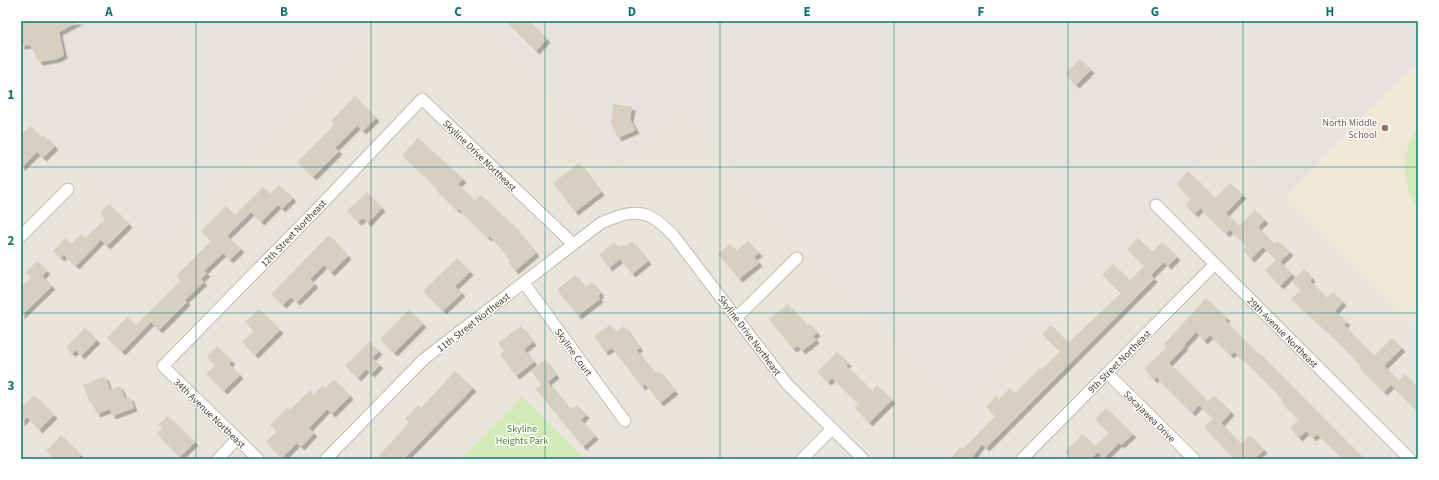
<svg xmlns="http://www.w3.org/2000/svg" width="1439" height="480" viewBox="0 0 1439 480" font-family="'Source Sans 3',sans-serif">
<defs>
<filter id="shadow"><feDropShadow dx="3.5" dy="3.5" stdDeviation="0" flood-color="#0004"/></filter>
</defs>
<rect width="100%" height="100%" fill="#f6f3ec"/>
<path fill="#eae5da" d="M 381,21 L 481,21 L 617,163 L 675,104 L 958,406 L 1226,134 L 1418,326 L 1418,459 L 21,459 L 21,98 L 165,242 Z"/>
<g fill="#e6e2dd">
<path d="M 21,21 L 381,21 L 165,242 L 21,98 Z"/>
<path d="M 481,21 L 1418,21 L 1418,60 L 1286,196 L 1226,135 L 958,407 L 675,104 L 617,164 Z"/>
</g>
<path fill="#efe8d6" d="M 1418,60 L 1418,326 L 1286,196 Z"/>
<g fill="#d2eab5">
<path d="M 1418,128 L 1418,210 C 1402,183 1399,154 1418,128 Z"/>
<path d="M 522,397 L 584,459 L 461,459 Z"/>
</g>
<g fill="#d8cfc1" filter="url(#shadow)">
<path d="M 21,21 L 80,21 L 59,32 L 64,55 L 57,59 L 39,62 L 30,45 L 21,46 Z"/>
<path d="M 506,21 L 529,21 L 547,39 L 536,51 Z"/>
<path d="M 1080,59 L 1091,70 L 1076,85 L 1065,74 Z"/>
<path d="M 355,96 L 376,118 L 363,131 L 357,126 L 335,148 L 339,151 L 313,177 L 297,162 L 334,125 L 331,121 Z"/>
<path d="M 613,104 L 632,107 L 630,119 L 636,130 L 618,138 L 611,124 Z"/>
<path d="M 30,126 L 42,138 L 44,135 L 55,146 L 43,158 L 37,152 L 21,168 L 21,135 Z"/>
<path d="M 418,138 L 463,179 L 458,184 L 475,200 L 481,195 L 513,225 L 536,253 L 515,271 L 508,262 L 510,260 L 490,236 L 488,238 L 459,209 L 457,210 L 436,190 L 437,188 L 402,155 Z"/>
<path d="M 579,163 L 601,192 L 575,212 L 553,183 Z"/>
<path d="M 1188,171 L 1215,198 L 1230,183 L 1243,195 L 1226,213 L 1239,226 L 1255,210 L 1265,220 L 1258,227 L 1274,244 L 1278,241 L 1290,252 L 1280,262 L 1292,274 L 1280,286 L 1265,270 L 1276,260 L 1263,247 L 1251,259 L 1243,250 L 1247,246 L 1230,230 L 1226,234 L 1200,208 L 1195,214 L 1185,205 L 1191,199 L 1176,184 Z"/>
<path d="M 279,185 L 293,198 L 282,209 L 278,205 L 261,222 L 251,212 L 227,236 L 241,249 L 230,260 L 223,253 L 204,271 L 207,273 L 201,279 L 204,282 L 185,300 L 187,302 L 159,330 L 151,322 L 122,352 L 107,338 L 127,317 L 136,325 L 181,280 L 176,276 L 211,241 L 201,231 L 226,206 L 235,215 L 263,187 L 270,194 Z"/>
<path d="M 367,192 L 382,208 L 368,223 L 363,218 L 358,222 L 347,211 Z"/>
<path d="M 109,204 L 129,224 L 107,246 L 101,240 L 76,266 L 64,255 L 61,258 L 53,251 L 65,238 L 71,244 L 81,234 L 85,238 L 105,219 L 100,213 Z"/>
<path d="M 329,235 L 348,256 L 331,273 L 324,265 L 310,279 L 315,284 L 297,302 L 291,297 L 283,305 L 271,294 Z"/>
<path d="M 1138,238 L 1152,252 L 1162,242 L 1177,257 L 1168,266 L 1164,262 L 1151,275 L 1154,279 L 986,448 L 982,444 L 971,459 L 950,459 L 960,447 L 963,449 L 995,416 L 986,407 L 996,396 L 999,399 L 1010,388 L 1015,393 L 1040,368 L 1041,370 L 1060,351 L 1042,334 L 1051,325 L 1068,343 L 1121,293 L 1102,275 L 1113,264 L 1130,280 L 1144,266 L 1127,249 Z"/>
<path d="M 632,241 L 648,261 L 632,274 L 620,259 L 609,268 L 599,255 L 614,242 L 619,248 L 624,244 L 626,246 Z"/>
<path d="M 748,241 L 759,253 L 754,257 L 759,263 L 739,279 L 718,254 L 730,244 L 736,251 Z"/>
<path d="M 457,258 L 470,272 L 455,286 L 462,293 L 443,311 L 423,291 Z"/>
<path d="M 37,261 L 47,271 L 42,276 L 52,286 L 21,316 L 21,287 L 31,278 L 26,272 Z"/>
<path d="M 1304,269 L 1312,278 L 1310,281 L 1327,298 L 1333,292 L 1343,302 L 1335,311 L 1347,322 L 1344,325 L 1374,356 L 1392,338 L 1402,348 L 1384,366 L 1399,381 L 1405,374 L 1418,387 L 1418,412 L 1391,385 L 1384,392 L 1359,368 L 1361,366 L 1333,337 L 1291,299 L 1301,290 L 1292,281 Z"/>
<path d="M 575,275 L 585,288 L 592,282 L 601,293 L 598,296 L 600,299 L 578,316 L 557,290 Z"/>
<path d="M 1206,298 L 1227,318 L 1225,320 L 1258,354 L 1259,353 L 1364,459 L 1343,459 L 1317,434 L 1313,438 L 1306,431 L 1299,438 L 1290,428 L 1299,420 L 1281,402 L 1283,400 L 1244,360 L 1234,352 L 1230,355 L 1210,335 L 1204,341 L 1196,332 L 1184,345 L 1185,346 L 1169,363 L 1208,401 L 1214,395 L 1231,412 L 1221,423 L 1241,444 L 1250,435 L 1264,450 L 1254,459 L 1234,459 L 1204,427 L 1213,418 L 1199,405 L 1192,413 L 1156,377 L 1154,380 L 1144,369 L 1167,347 L 1164,344 Z"/>
<path d="M 788,304 L 806,325 L 809,323 L 817,333 L 813,336 L 816,340 L 802,351 L 798,346 L 793,349 L 769,319 Z"/>
<path d="M 259,309 L 280,330 L 255,355 L 242,342 L 254,331 L 245,322 Z"/>
<path d="M 409,310 L 423,324 L 394,353 L 380,339 Z"/>
<path d="M 610,325 L 615,332 L 624,326 L 640,348 L 636,350 L 655,374 L 659,371 L 675,391 L 660,403 L 645,384 L 642,387 L 612,348 L 605,352 L 594,336 Z"/>
<path d="M 521,326 L 533,342 L 524,349 L 534,362 L 516,376 L 500,354 L 504,351 L 498,343 Z"/>
<path d="M 85,328 L 97,340 L 81,356 L 76,350 L 72,354 L 66,347 Z"/>
<path d="M 369,342 L 379,351 L 372,358 L 380,365 L 371,374 L 366,369 L 358,378 L 345,366 Z"/>
<path d="M 217,346 L 232,361 L 229,364 L 240,375 L 224,391 L 206,374 L 215,365 L 207,357 Z"/>
<path d="M 837,352 L 848,363 L 846,365 L 872,391 L 877,385 L 892,400 L 869,423 L 855,408 L 859,404 L 832,378 L 828,382 L 817,372 Z"/>
<path d="M 545,360 L 556,375 L 548,382 L 570,410 L 577,405 L 586,415 L 581,420 L 595,436 L 583,447 L 536,389 L 541,385 L 531,371 Z"/>
<path d="M 455,371 L 473,388 L 404,459 L 376,459 L 409,422 L 405,419 L 418,405 L 421,408 Z"/>
<path d="M 105,376 L 110,390 L 120,386 L 125,399 L 130,397 L 134,408 L 112,416 L 110,409 L 97,414 L 92,402 L 90,403 L 83,385 Z"/>
<path d="M 334,379 L 350,396 L 332,414 L 327,409 L 309,428 L 314,433 L 301,447 L 297,443 L 282,458 L 266,442 L 277,431 L 270,425 L 288,407 L 290,410 L 310,390 L 314,394 L 323,385 L 325,388 Z"/>
<path d="M 34,395 L 54,415 L 39,430 L 27,417 L 21,423 L 21,408 Z"/>
<path d="M 1106,408 L 1133,434 L 1121,445 L 1119,443 L 1104,458 L 1098,452 L 1091,459 L 1073,459 L 1065,452 L 1083,434 L 1095,446 L 1109,433 L 1095,419 Z"/>
<path d="M 168,416 L 195,442 L 180,457 L 157,434 L 162,428 L 158,425 Z"/>
<path d="M 61,435 L 81,455 L 76,459 L 55,459 L 46,451 Z"/>
</g>
<g fill="none" stroke-linecap="round" stroke-linejoin="round">
<g stroke="#c2bbae" stroke-width="13">
<g id="minor">
<path d="M 1156,205 L 1410,459"/>
<path d="M 21,236 L 68,189"/>
<path d="M 524,283 L 625,421"/>
<path d="M 736,318 L 797,258"/>
<path d="M 1107,373 L 1194,459"/>
<path d="M 218,459 L 237,439"/>
<path d="M 258,459 L 163,366 L 319,207 L 422,99 L 573,244"/>
<path d="M 326,459 L 424,359 L 601,223 C 617,216 636,208 653,218 C 660,222 667,229 673,235 L 787,384 L 863,459"/>
<path d="M 802,459 L 832,429"/>
<path d="M 1022,459 L 1215,264"/>
</g>
</g>
<use href="#minor" stroke="#fff" stroke-width="11"/>
</g>
<path fill="none" stroke="#0f766e" stroke-width="1" stroke-opacity="0.55" d="M 196,21 L 196,459M 371,21 L 371,459M 545,21 L 545,459M 720,21 L 720,459M 894,21 L 894,459M 1068,21 L 1068,459M 1243,21 L 1243,459M 21,167 L 1418,167M 21,313 L 1418,313"/>
<circle fill="#8d6e63" stroke="#fff" stroke-width="1.5" cx="1385" cy="128" r="4"/>
<g text-anchor="middle" stroke-width="3" stroke-linejoin="round" paint-order="stroke">
<g font-size="10" fill="#785e54" stroke="#fff" text-anchor="end">
<text x="1377" y="126">North Middle<tspan x="1377" dy="12">School</tspan></text>
</g>
<g font-size="10" fill="#4b4439" stroke="#fff">
<text transform="translate(480 155) rotate(44)" y="4">Skyline Drive Northeast</text>
<text transform="translate(293 233) rotate(-46)" y="4">12th Street Northeast</text>
<text transform="translate(473 322) rotate(-38)" y="4">11th Street Northeast</text>
<text transform="translate(1283 332) rotate(45)" y="4">29th Avenue Northeast</text>
<text transform="translate(750 335) rotate(53)" y="4">Skyline Drive Northeast</text>
<text transform="translate(574 352) rotate(54)" y="4">Skyline Court</text>
<text transform="translate(1119 361) rotate(-45)" y="4">9th Street Northeast</text>
<text transform="translate(210 413) rotate(44)" y="4">34th Avenue Northeast</text>
<text transform="translate(1150 416) rotate(45)" y="4">Sacajawea Drive</text>
</g>
<g font-size="10" fill="#4a7f2a" stroke="#fff">
<text x="522" y="432">Skyline<tspan x="522" dy="12">Heights Park</tspan></text>
</g>
</g>
<rect width="1439" height="480" fill="none" stroke="#ffffff" stroke-width="44"/>
<rect x="22" y="22" width="1395" height="436" fill="none" stroke="#0f766e" stroke-width="1.5"/>
<g font-size="13" text-anchor="middle" font-weight="bold" fill="#0f766e">
<text x="109" y="16">A</text>
<text x="284" y="16">B</text>
<text x="458" y="16">C</text>
<text x="632" y="16">D</text>
<text x="807" y="16">E</text>
<text x="981" y="16">F</text>
<text x="1155" y="16">G</text>
<text x="1330" y="16">H</text>
<text x="11" y="99">1</text>
<text x="11" y="245">2</text>
<text x="11" y="390">3</text>
</g>
</svg>
